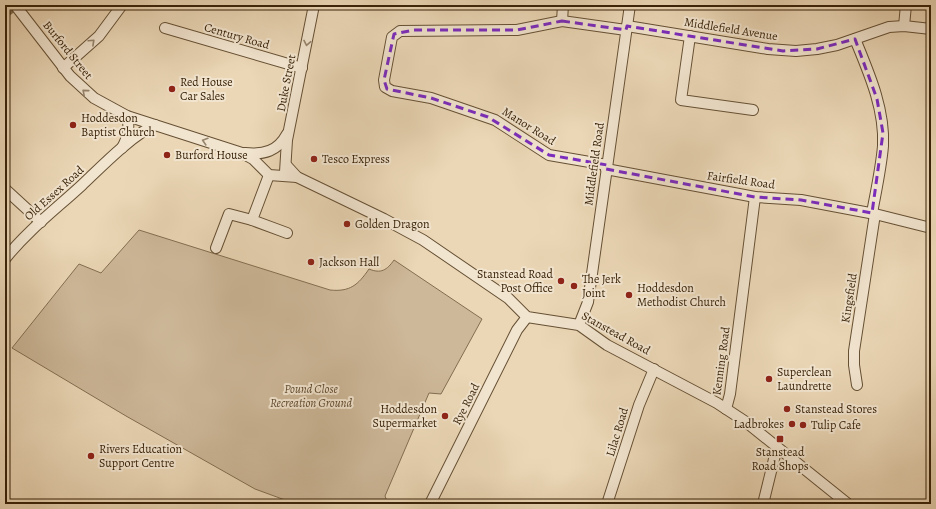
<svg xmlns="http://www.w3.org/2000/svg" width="936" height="509" viewBox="0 0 936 509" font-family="Alegreya,serif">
<rect width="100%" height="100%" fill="#ebd7b6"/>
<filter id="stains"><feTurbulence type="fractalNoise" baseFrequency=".005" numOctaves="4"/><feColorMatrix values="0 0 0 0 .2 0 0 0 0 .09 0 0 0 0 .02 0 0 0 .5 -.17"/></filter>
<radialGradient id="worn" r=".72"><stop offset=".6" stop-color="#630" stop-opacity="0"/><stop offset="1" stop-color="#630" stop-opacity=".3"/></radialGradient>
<path fill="#cdb899" stroke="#836e51" d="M 139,230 L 330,290 C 350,292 358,285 369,269 C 381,274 387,270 394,260 L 482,319 L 441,394 L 429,393 L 385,496 L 388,504 L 296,504 L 255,489 L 126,416 L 12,348 L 79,264 L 101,273 Z"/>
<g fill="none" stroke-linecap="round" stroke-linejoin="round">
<path stroke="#7f6a4d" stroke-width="3" d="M 5,17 L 16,9"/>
<g stroke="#665034" stroke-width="12">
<g id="minor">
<path d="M 15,5 L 70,76 L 94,98 L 127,116 L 242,153 L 253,159 L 269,175 L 297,177"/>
<path d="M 562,21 L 563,5"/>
<path d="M 627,26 L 768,49 L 796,51 L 817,49 L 837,45 L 889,27 L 904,26 L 931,29"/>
<path d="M 904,26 L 906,5"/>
<path d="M 165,28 L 302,68"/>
<path d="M 690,36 L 681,100 L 753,110"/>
<path d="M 855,39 C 869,73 885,109 883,146 C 881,169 876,191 872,213"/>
<path d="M 63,68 L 99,36 L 122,5"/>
<path d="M 122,148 C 128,137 130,128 127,116"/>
<path d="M 245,153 C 264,155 278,151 287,134"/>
<path d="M 286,165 L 297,177 L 384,219 L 423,240 L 508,298 L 527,317 L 579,325 L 607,345 L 717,403 L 746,422 L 848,504"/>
<path d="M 607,165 L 549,155 L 495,120 L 431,98 L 392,91 L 385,87 L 384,80 L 392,37 L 400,31 L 517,30 L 562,21 L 626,30"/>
<path d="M 606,169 L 755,197 L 801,200 L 875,214 L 931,228"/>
<path d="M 285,172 L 287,140 L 314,5"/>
<path d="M 269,175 L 252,220 L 287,233"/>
<path d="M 5,189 L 41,222"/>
<path d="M 216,248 L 229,214 L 252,220"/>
<path d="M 5,259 C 27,231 56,209 82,185 C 101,167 132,135 155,125"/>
<path d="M 579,325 L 588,302 L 630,5"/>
<path d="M 857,385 L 854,365 L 854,351 L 875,214"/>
<path d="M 726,409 L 730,394 L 755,197"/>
<path d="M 430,504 L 517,330 L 527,317"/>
<path d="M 607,504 L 639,405 L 654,369"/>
<path d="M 763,504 L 777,447"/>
</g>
</g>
<use href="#minor" stroke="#f2e5d0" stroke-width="10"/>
</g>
<defs><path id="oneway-chevron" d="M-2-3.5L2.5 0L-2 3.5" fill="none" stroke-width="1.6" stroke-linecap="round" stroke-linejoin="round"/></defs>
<g stroke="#96846c">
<use href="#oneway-chevron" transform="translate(92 42) rotate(-43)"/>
<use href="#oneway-chevron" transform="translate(307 43) rotate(101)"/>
<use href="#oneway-chevron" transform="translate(85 92) rotate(-139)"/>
<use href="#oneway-chevron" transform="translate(205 141) rotate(-163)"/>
</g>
<path fill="none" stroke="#7b2cbf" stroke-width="3" stroke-dasharray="8 5" stroke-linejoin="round" d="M 562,21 L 626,30 L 627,26 L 783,51 L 817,49 L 855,39 L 877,99 L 883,133 L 872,213 L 801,200 L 755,197 L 606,169 L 607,165 L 549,155 L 488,117 L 431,98 L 387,89 L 384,80 L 394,34 L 414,30 L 517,30 Z"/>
<g fill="#8f2418" stroke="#f2e5d0" stroke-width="1.5">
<circle cx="172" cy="89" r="4"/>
<circle cx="73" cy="125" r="4"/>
<circle cx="167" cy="155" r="4"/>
<circle cx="314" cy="159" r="4"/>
<circle cx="347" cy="224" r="4"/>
<circle cx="311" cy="262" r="4"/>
<circle cx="561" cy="281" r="4"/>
<circle cx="574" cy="286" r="4"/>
<circle cx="629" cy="295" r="4"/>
<circle cx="769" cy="379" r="4"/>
<circle cx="787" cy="409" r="4"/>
<circle cx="445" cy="416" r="4"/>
<circle cx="792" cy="424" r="4"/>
<circle cx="803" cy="425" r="4"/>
<rect x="776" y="435" width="8" height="8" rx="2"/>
<circle cx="91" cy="456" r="4"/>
</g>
<g text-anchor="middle" stroke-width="4" stroke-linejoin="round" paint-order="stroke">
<g font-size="12" fill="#392309" stroke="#f2e5d0">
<text transform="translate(731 29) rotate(9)" y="4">Middlefield Avenue</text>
<text transform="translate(237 36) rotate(16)" y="4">Century Road</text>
<text transform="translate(68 50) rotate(51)" y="4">Burford Street</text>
<text transform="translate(286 83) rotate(-79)" y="4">Duke Street</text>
<text transform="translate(529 126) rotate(32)" y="4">Manor Road</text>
<text transform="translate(594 164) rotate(-82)" y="4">Middlefield Road</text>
<text transform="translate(741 180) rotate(8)" y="4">Fairfield Road</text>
<text transform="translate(54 193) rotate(-42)" y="4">Old Essex Road</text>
<text transform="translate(849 298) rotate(-81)" y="4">Kingsfield</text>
<text transform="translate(616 333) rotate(29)" y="4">Stanstead Road</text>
<text transform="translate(721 361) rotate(-82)" y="4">Kenning Road</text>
<text transform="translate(466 404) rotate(-63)" y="4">Rye Road</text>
<text transform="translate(617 432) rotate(-73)" y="4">Lilac Road</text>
</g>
<g font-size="12" fill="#392309" stroke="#f2e5d0" text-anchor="start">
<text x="180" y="86">Red House<tspan x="180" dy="14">Car Sales</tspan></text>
<text x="81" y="122">Hoddesdon<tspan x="81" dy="14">Baptist Church</tspan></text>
<text x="175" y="159">Burford House</text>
<text x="322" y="163">Tesco Express</text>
<text x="355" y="228">Golden Dragon</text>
<text x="319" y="266">Jackson Hall</text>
<text x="553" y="278" text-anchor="end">Stanstead Road<tspan x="553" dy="14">Post Office</tspan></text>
<text x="582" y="283">The Jerk<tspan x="582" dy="14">Joint</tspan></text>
<text x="637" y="292">Hoddesdon<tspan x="637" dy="14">Methodist Church</tspan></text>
<text x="777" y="376">Superclean<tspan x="777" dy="14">Laundrette</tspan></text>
<text x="437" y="413" text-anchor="end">Hoddesdon<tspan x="437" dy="14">Supermarket</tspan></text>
<text x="795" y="413">Stanstead Stores</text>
<text x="784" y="428" text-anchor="end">Ladbrokes</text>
<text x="811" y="429">Tulip Cafe</text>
<text x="99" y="453">Rivers Education<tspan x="99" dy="14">Support Centre</tspan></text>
<text x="780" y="456" text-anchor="middle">Stanstead<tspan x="780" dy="14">Road Shops</tspan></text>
</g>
<g font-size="12" font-style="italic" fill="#5e482d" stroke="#f2e5d0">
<text x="311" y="393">Pound Close<tspan x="311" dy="14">Recreation Ground</tspan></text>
</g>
</g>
<rect width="936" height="509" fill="none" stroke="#ebd7b6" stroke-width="20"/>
<rect x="6" y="6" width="924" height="497" fill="none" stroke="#392309" stroke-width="2"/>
<rect x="10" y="10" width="916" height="489" fill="none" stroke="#392309"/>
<rect width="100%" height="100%" filter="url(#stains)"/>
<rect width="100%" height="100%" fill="url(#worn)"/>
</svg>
